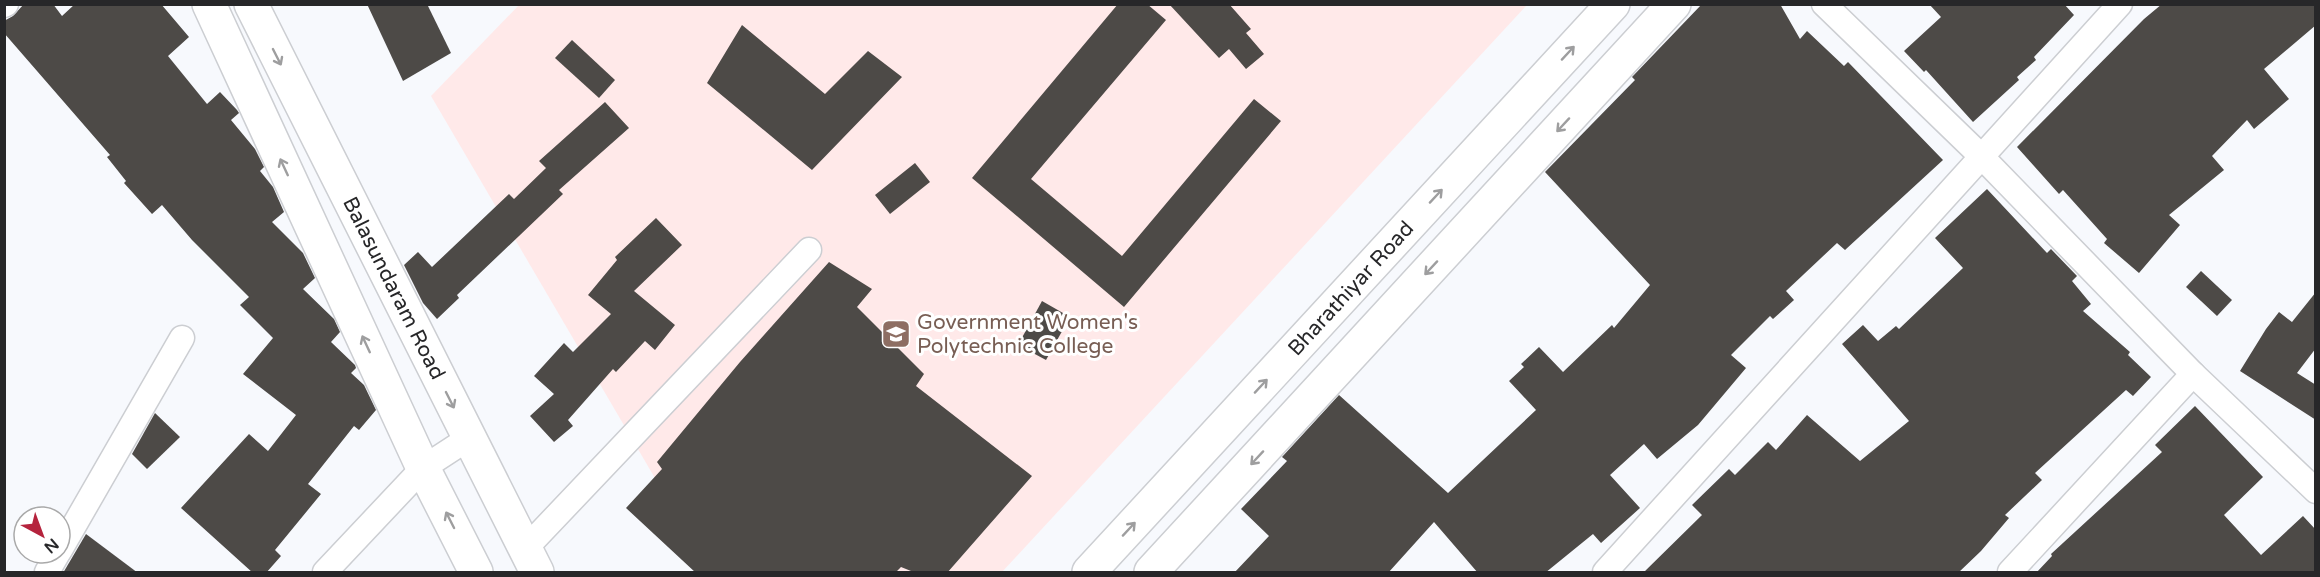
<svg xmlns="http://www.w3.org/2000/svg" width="2320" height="577" viewBox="0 0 2320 577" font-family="'Varela Round',sans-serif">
<rect width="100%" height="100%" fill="#f7f9fd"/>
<path fill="#ffe9e9" d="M 519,5 L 1527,5 L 1002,572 L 710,572 L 431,96 Z"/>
<g fill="#4d4a47">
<path d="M 24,4 L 53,4 L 62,16 L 75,4 L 161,4 L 189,37 L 168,56 L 207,104 L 220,92 L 237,110 L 239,113 L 231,120 L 255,149 L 264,167 L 260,171 L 273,187 L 284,212 L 272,222 L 303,253 L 315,278 L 303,289 L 334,319 L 340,332 L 331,342 L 355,365 L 356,368 L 351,373 L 364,385 L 376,410 L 359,430 L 354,426 L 308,484 L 321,494 L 275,550 L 281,556 L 266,573 L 253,573 L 181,508 L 249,434 L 268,451 L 296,415 L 243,374 L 273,338 L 240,305 L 249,297 L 192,240 L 162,205 L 152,214 L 124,183 L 126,181 L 107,157 L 110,155 L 4,33 L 4,21 L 13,16 Z"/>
<path d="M 367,4 L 427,4 L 451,53 L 403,81 Z"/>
<path d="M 1118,4 L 1147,4 L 1166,20 L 1031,179 L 1122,256 L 1254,99 L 1281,121 L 1124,307 L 972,178 Z"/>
<path d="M 1169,4 L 1229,4 L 1251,29 L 1246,33 L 1264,54 L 1246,69 L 1229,49 L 1219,58 Z"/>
<path d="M 1702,4 L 1780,4 L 1800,39 L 1807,31 L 1844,66 L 1848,62 L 1943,160 L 1845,250 L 1837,243 L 1786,291 L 1794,300 L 1773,319 L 1770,316 L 1731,355 L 1746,368 L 1698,425 L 1657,459 L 1644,444 L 1610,475 L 1640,508 L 1601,543 L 1593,534 L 1545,573 L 1478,573 L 1434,522 L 1388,573 L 1234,573 L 1269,536 L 1241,509 L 1287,461 L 1282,457 L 1339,395 L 1448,493 L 1536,410 L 1509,381 L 1524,367 L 1521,364 L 1539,347 L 1563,372 L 1612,325 L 1614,328 L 1650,285 L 1545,172 L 1635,80 L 1632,77 Z"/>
<path d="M 1929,4 L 2064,4 L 2074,15 L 2034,57 L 2036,60 L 2017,77 L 2019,80 L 1973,122 L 1926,70 L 1924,72 L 1904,51 L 1941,17 Z"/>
<path d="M 2162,4 L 2316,4 L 2316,25 L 2264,69 L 2289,99 L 2254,129 L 2247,120 L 2212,156 L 2224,170 L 2169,215 L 2180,225 L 2139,273 L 2104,243 L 2107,239 L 2063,190 L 2059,194 L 2017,147 L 2144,19 Z"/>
<path d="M 742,25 L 825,94 L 868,51 L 902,77 L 812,170 L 707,83 Z"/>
<path d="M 572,40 L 615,80 L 599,98 L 555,58 Z"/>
<path d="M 605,102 L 629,128 L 559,190 L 563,194 L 457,295 L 459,298 L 437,319 L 423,303 L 404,265 L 418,252 L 432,267 L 509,194 L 514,199 L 546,168 L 539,161 Z"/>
<path d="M 915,163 L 930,182 L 890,214 L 875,195 Z"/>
<path d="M 1987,189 L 2047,253 L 2051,249 L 2077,276 L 2072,281 L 2091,304 L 2083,311 L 2130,352 L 2128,355 L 2151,377 L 2133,396 L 2126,390 L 2035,473 L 2042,480 L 2005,515 L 2009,518 L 1981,551 L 1958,573 L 1643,573 L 1702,515 L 1692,505 L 1729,469 L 1735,475 L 1768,442 L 1776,450 L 1807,415 L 1860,461 L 1909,421 L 1842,344 L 1863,325 L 1878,341 L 1896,326 L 1899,329 L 1963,268 L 1935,238 Z"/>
<path d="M 656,218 L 682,245 L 634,291 L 675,325 L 655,350 L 645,341 L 616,372 L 613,369 L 568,420 L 573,426 L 554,442 L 530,416 L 554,394 L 534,376 L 564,343 L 573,352 L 611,314 L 588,295 L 617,260 L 615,257 Z"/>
<path d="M 829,262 L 872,289 L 857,307 L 924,374 L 916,386 L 1032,476 L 947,573 L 916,573 L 901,567 L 895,573 L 696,573 L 626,508 L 662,469 L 657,462 L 740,362 Z"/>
<path d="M 2201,271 L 2232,300 L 2217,316 L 2186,287 Z"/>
<path d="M 2316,292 L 2316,348 L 2297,373 L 2316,385 L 2316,420 L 2240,371 L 2266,329 L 2279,312 L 2292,322 Z"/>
<path d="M 1042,301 L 1070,317 L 1046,360 L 1018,345 Z"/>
<path d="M 2195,406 L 2263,477 L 2224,515 L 2261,555 L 2303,516 L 2316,530 L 2316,573 L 2036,573 L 2052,556 L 2051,554 L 2162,452 L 2155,445 Z"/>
<path d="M 155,413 L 180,437 L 147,469 L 132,454 Z"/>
<path d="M 86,534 L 138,573 L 63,573 Z"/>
</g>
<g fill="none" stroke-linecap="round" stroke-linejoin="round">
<g stroke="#ccced2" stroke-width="27">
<g id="minor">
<path d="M 1824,4 L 1981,156 L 2193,374 L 2316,491"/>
<path d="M 4,5 L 6,4"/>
<path d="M 525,549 L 809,250"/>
<path d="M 60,550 L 182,338"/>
<path d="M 47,572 L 58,553"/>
<path d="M 325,572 L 423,468 L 469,438"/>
<path d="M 1605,572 L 2120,4"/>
<path d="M 2010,572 L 2193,374"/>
</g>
</g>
<g stroke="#ccced2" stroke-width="36">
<g id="secondary">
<path d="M 209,4 L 423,468 L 476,572"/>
<path id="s1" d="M 251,4 L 537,572"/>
</g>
</g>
<g stroke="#ccced2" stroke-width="36">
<g id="primary">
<path id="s2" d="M 1089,572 L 1613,4"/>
<path d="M 1151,572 L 1674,4"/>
</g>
</g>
<use href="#minor" stroke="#fff" stroke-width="24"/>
<use href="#secondary" stroke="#fff" stroke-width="33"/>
<use href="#primary" stroke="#fff" stroke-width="33"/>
</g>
<defs><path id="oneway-shaft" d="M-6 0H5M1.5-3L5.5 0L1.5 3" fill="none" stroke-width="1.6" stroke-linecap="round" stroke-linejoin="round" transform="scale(1.5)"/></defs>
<g stroke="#9e9e9f">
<use href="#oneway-shaft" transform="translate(1568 53) rotate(-47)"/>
<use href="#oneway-shaft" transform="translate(277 57) rotate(63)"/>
<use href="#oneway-shaft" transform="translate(1563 125) rotate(133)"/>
<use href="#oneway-shaft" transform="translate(284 167) rotate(-115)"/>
<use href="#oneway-shaft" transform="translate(1436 196) rotate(-47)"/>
<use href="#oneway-shaft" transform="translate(1431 268) rotate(133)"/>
<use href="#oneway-shaft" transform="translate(366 344) rotate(-115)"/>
<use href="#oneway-shaft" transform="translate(1261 386) rotate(-47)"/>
<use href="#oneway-shaft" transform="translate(450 400) rotate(63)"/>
<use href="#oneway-shaft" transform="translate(1257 458) rotate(133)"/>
<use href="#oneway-shaft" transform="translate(450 520) rotate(-117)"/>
<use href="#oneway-shaft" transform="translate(1129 529) rotate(-47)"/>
</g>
<defs>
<g id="university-square" transform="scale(1.5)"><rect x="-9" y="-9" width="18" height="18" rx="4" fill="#8d6e63" stroke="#fff"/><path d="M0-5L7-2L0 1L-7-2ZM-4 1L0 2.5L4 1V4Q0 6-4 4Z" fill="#fff"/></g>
</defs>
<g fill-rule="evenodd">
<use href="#university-square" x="896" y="334"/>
</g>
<g text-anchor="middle" stroke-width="6" stroke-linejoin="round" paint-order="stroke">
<g font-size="21" fill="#272729" stroke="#fff">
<text dy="7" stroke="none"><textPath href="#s2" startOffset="386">Bharathiyar Road</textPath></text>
<text dy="7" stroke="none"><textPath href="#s1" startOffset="318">Balasundaram Road</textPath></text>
</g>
<g font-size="21" fill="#785e54" stroke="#fff" text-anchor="start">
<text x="917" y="329">Government Women's<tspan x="917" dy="24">Polytechnic College</tspan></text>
</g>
</g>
<rect width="2320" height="577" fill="none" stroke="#272729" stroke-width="12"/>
<g transform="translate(42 535) rotate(139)"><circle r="28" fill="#ffffff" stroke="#a9a9a9" stroke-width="1.5"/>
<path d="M0-4.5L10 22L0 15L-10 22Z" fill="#b5233d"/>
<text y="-9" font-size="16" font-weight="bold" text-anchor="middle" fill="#272729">N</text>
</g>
</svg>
